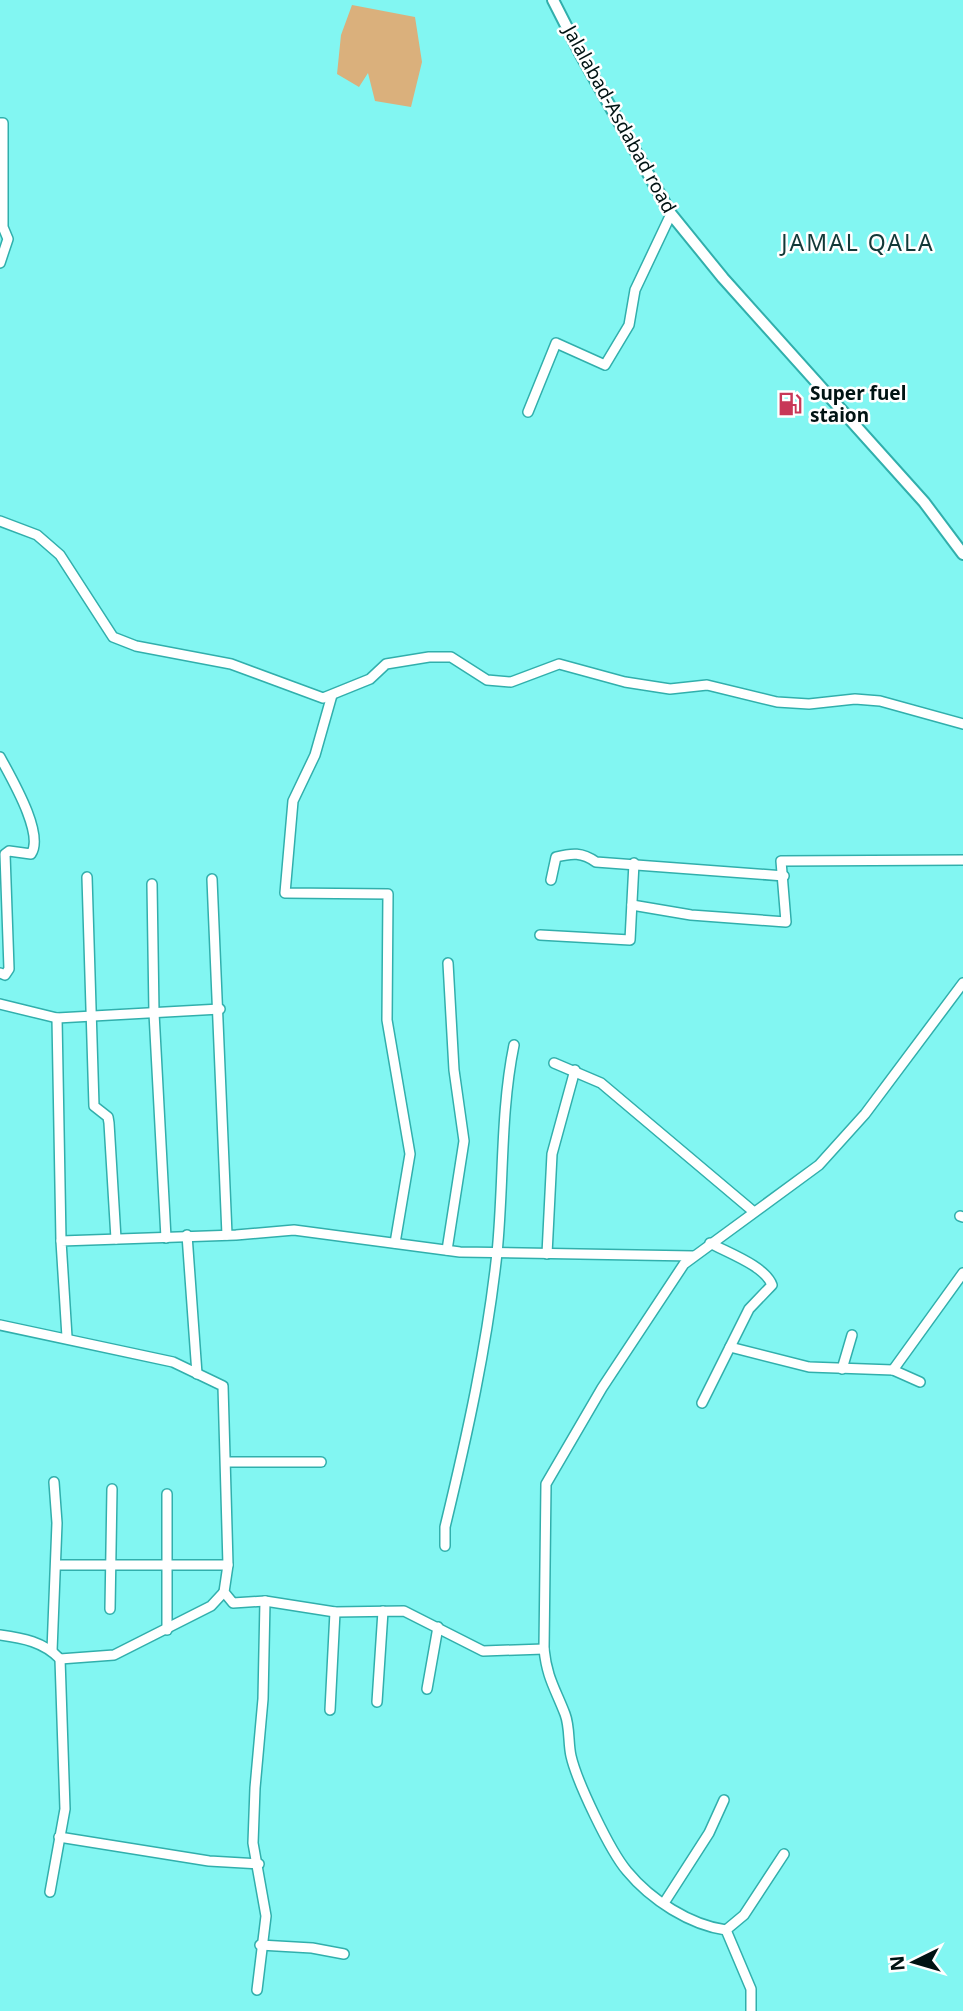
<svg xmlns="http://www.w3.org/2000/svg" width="963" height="2011" viewBox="0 0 963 2011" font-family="'Noto Sans',sans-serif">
<rect width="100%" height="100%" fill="#82f6f2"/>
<path fill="#dab07c" d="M 352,5 L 415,17 L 422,62 L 411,107 L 375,101 L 368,73 L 359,87 L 337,74 L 341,35 Z"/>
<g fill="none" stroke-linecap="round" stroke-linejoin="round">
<g stroke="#31afac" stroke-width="12">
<g id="minor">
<path d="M 0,123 L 3,123 L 3,227 L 8,239 L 0,263"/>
<path d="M 528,412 L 556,343 L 605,365 L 629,325 L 635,290 L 671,214"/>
<path d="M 0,521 L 37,535 L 60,555 L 113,637 L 136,646 L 231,664 L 323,698 L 370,679 L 386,664 L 429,657 L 451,657 L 487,680 L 511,682 L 559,664 L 625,682 L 670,689 L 707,685 L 777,702 L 809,704 L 855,699 L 880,701 L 963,724"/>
<path d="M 332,695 L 315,755 L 293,801 L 285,893 L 388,894 L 387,1020 L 410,1154 L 395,1243"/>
<path d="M 0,757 C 10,776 45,834 31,854 L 9,851 L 5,854 L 9,969 L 5,975 L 0,973"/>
<path d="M 87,877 L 94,1106 L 108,1117 L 109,1123 L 116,1239"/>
<path d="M 212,879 L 227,1235"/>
<path d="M 551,880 L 556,857 C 572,853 582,852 596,862 L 784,876"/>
<path d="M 152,884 L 154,1013 L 166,1238"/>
<path d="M 632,905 L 691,915 L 786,922 L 781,861 L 963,860"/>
<path d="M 540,935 L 630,940 L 634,863"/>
<path d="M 0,1004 L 57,1018 L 220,1009"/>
<path d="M 57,1018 L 61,1241"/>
<path d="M 554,1063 L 601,1083 L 754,1212"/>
<path d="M 960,1216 L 963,1217"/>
<path d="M 187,1235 L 197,1374"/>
<path d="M 447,1250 L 464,1141 L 454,1070 L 448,963"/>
<path d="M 547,1254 L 552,1154 L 575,1070"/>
<path d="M 0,1325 L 173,1362 L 223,1386 L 228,1565 L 224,1592 L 233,1603 L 265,1601 L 335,1612 L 404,1611 L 483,1651 L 544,1649"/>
<path d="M 67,1337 L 61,1241 L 236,1235 L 294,1230 L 460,1252 L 693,1256"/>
<path d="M 730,1347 L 809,1367 L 893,1370 L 920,1382"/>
<path d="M 842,1369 L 852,1335"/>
<path d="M 893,1370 L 963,1273"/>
<path d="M 702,1403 L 749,1309 L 772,1285 C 765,1266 728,1253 710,1243"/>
<path d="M 227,1462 L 321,1462"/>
<path d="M 445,1546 L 445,1527 C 467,1436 487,1346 497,1253 C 504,1184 500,1113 514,1045"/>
<path d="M 56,1565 L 228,1565"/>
<path d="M 110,1609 L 112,1489"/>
<path d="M 167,1630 L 167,1494"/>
<path d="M 0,1635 C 23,1638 44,1642 60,1659 L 114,1655 L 211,1606 L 224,1592"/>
<path d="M 52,1651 L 57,1523 L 54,1482"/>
<path d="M 427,1689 L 438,1627"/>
<path d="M 377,1702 L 383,1611"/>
<path d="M 330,1710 L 335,1612"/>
<path d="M 59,1837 L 209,1861 L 259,1864"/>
<path d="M 50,1892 L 65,1809 L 60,1659"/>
<path d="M 664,1903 L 709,1833 L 724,1800"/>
<path d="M 726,1930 L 744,1915 L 784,1854"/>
<path d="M 260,1945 L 312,1948 L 344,1954"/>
<path d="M 257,1990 L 266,1916 L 253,1843 L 255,1788 L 263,1699 L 265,1601"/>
<path d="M 751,2011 L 751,1989 L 726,1930 C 690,1925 651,1900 627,1871 C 610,1851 577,1782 571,1756 C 568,1743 570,1727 565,1714 C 555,1688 547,1678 544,1649 L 546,1484 L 602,1388 L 684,1264 L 819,1165 L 865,1114 L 963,983"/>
</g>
</g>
<g stroke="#31afac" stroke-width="14">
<path id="major" d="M 553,0 L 581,55 L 671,214 L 723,278 L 924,502 L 963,554"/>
</g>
<use href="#minor" stroke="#fff" stroke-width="9"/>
<use href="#major" stroke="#fff" stroke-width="10"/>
</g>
<defs>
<g id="fuel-bare" transform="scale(1.89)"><path d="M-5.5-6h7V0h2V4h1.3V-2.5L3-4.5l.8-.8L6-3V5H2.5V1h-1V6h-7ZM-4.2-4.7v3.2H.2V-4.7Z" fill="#c83858" stroke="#fff" stroke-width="2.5" paint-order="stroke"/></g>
</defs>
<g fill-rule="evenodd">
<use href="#fuel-bare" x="790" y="404"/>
</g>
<g text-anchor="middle" stroke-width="5" stroke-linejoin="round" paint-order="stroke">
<g font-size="19" fill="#001313" stroke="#fff">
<text transform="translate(620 119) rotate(61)" y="7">Jalalabad-Asdabad road</text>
</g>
<g font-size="19" font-weight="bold" fill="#001313" stroke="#fff" text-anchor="start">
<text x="810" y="400">Super fuel<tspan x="810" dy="22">staion</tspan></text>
</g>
<g font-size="23" letter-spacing="2" fill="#133938" stroke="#fff">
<text x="858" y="251">JAMAL QALA</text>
</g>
</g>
<g transform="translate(914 1962) rotate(265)" stroke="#ffffff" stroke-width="5" paint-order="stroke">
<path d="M0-5L12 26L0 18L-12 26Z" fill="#001313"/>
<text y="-10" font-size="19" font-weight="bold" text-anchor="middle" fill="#001313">N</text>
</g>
</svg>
